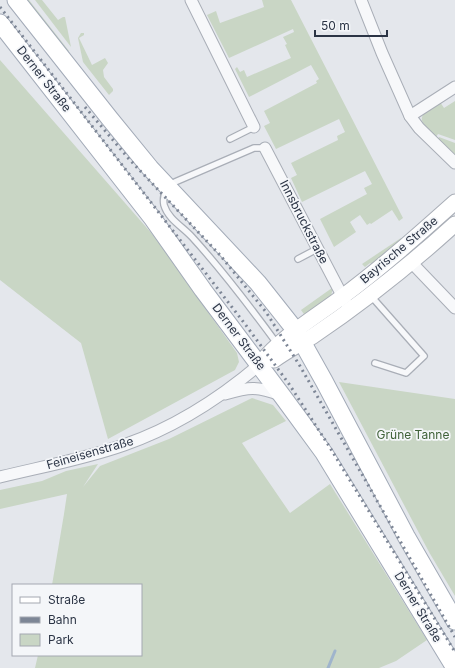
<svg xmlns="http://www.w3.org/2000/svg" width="455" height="668" viewBox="0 0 455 668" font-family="Inter,sans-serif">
<rect width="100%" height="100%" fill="#e4e7ec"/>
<g fill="#c9d6c5">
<path d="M 22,0 L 29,0 L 69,51 L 65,54 Z"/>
<path d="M 35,0 L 42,0 L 58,20 L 63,17 L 65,17 L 71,47 Z"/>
<path d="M 262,0 L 291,0 L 403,218 L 399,221 L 392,210 L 371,224 L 370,223 L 367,225 L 360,215 L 350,222 L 356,232 L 334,247 L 320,219 L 367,194 L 364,188 L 372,184 L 365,171 L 302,202 L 291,178 L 297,175 L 291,163 L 338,140 L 337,136 L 345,132 L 339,119 L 276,149 L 264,126 L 270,123 L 264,111 L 317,83 L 316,81 L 319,79 L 311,65 L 249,97 L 235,69 L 237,67 L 240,72 L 244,70 L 247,77 L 291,58 L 285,45 L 287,44 L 283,37 L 294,32 L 293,29 L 229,58 L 207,15 L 216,11 L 220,23 L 264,7 Z"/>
<path d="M 81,33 L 84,33 L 84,35 L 79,38 L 92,65 L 105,58 L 108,63 L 103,70 L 104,77 L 113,89 L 113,91 L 109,95 L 83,62 L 78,38 Z"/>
<path d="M 0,60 L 153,235 L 237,353 L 239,362 L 235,370 L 108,439 L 81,343 L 0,280 Z"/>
<path d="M 455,101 L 455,140 L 438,134 L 436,137 C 416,118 417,117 440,102 L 444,108 Z"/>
<path d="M 439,137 L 455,143 L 455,156 L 438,139 Z"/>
<path d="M 401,238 L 405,239 L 398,246 L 395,244 L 374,262 L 376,264 L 373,266 L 370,263 L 365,267 L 362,264 Z"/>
<path d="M 332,288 C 334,301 315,310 306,317 L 301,310 Z"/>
<path d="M 339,382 L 455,399 L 455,596 L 429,552 Z"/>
<path d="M 252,398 L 273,405 L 286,421 L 242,443 L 290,513 L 330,484 L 427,640 L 396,661 L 379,668 L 35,668 L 38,655 L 141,655 L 141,585 L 52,585 L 64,514 L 67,494 L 0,509 L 0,490 L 42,481 L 66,471 L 98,464 L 83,487 L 100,466 L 169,439 Z"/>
</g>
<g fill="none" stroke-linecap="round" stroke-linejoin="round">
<path stroke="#9fb4cc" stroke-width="3" d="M 328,668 L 335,651"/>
<g stroke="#a9aeb7" stroke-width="8">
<g id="lane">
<path d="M 230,139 L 254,127"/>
<path d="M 265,148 L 254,148 L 175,182 C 167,187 162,194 164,205 C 168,219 183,227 192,237 C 223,271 251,308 278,345"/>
<path d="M 298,259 L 317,249"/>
<path d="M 371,296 L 424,356 L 406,373 L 375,363"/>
</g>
</g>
<g stroke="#a9aeb7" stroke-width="13">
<g id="street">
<path d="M 191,0 L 254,127"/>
<path d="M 361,0 L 382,53 L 410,116 L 419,128 L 455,163"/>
<path d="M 410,116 L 455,87"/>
<path d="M 265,148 L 346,303"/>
<path d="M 411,262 L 455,308"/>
<path d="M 225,394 C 249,387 257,386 280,395"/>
<path d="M 0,477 C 41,467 84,459 124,445 C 173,428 220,398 259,365"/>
</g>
</g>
<g stroke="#a9aeb7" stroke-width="17">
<g id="secondary">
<path d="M 274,360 C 286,351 300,344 313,336 C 362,303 411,264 455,224"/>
<path d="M 259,365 C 281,337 314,318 342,297 C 381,268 418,235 455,202"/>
</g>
</g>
<g stroke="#a3abb8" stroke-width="19">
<g id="primary">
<path d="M 16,0 L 110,119 L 150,168 L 258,283 L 296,331 L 324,381 L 406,536 L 455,621"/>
<path d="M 0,23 L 153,219 L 203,290 L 283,397 L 324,453 L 455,668"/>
</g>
</g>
<use href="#lane" stroke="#f7f8fa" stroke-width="5.5"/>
<use href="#street" stroke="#f7f8fa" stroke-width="11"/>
<use href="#secondary" stroke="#fff" stroke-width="15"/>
<use href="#primary" stroke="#fff" stroke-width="17"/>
<g stroke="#7d8696" stroke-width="3" stroke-dasharray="2 4" stroke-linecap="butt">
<path d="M 0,7 L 245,324 L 289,384 L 329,446 L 455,652"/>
<path d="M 85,107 L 129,159 L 220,255 L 266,312 L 300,366 L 455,637"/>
</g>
</g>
<g text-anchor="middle" stroke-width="3.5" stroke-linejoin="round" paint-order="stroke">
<g font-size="12" fill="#2b3445" stroke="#f4f6f9">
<text transform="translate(44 79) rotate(52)" y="4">Derner Straße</text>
<text transform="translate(304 222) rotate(63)" y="4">Innsbruckstraße</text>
<text transform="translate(399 250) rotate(-40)" y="4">Bayrische Straße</text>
<text transform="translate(239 337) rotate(53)" y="4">Derner Straße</text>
<text transform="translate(90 453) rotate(-16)" y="4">Feineisenstraße</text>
<text transform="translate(418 607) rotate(59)" y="4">Derner Straße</text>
</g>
<g font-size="12" fill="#3f6138" stroke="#f4f6f9">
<text x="413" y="439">Grüne Tanne</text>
</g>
</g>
<rect x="12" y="584" width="130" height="72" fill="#f4f6f9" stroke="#a4a8b1"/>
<rect x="20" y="597" width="20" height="6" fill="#ffffff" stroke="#a4a8b1"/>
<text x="48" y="604" font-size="12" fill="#2b3445">Straße</text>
<rect x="20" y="617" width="20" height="6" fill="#7d8696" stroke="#a4a8b1"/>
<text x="48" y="624" font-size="12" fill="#2b3445">Bahn</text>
<rect x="20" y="634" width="20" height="12" fill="#c9d6c5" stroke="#a4a8b1"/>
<text x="48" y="644" font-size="12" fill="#2b3445">Park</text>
<path d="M315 30v6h72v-6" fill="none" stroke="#2b3445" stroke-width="2"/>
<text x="321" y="30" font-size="12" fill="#2b3445" stroke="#f4f6f9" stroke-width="3" paint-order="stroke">50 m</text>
</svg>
